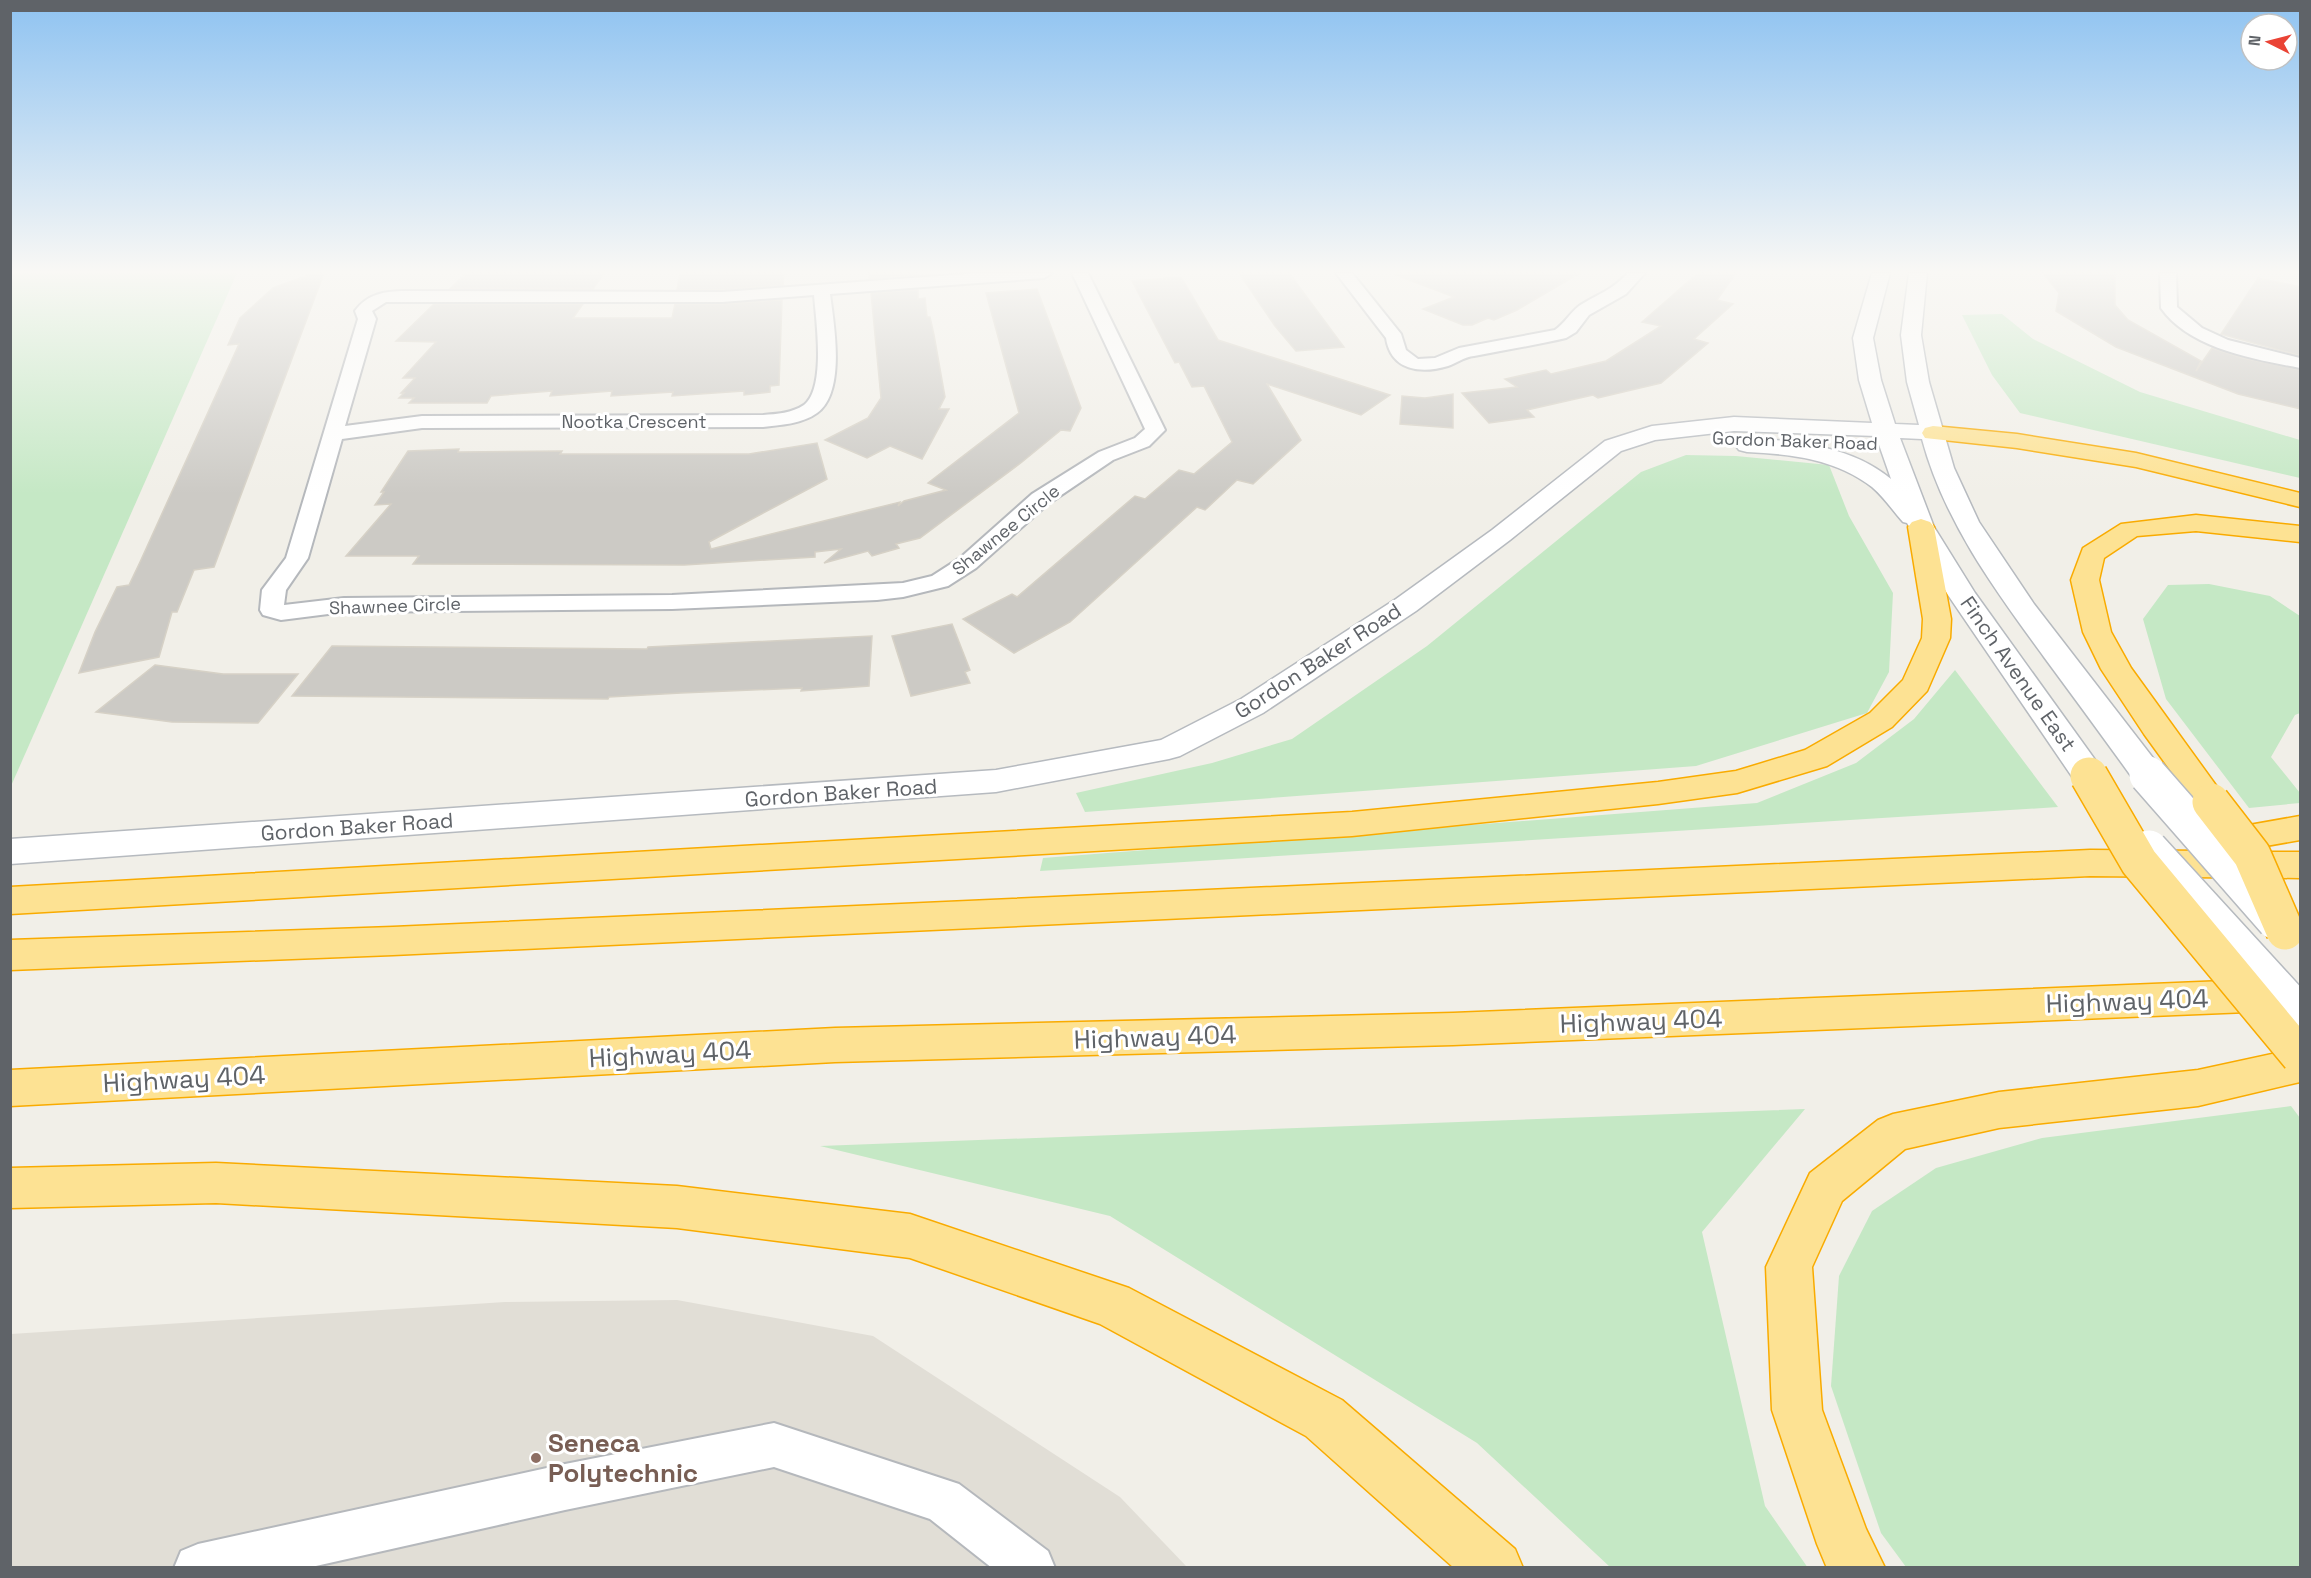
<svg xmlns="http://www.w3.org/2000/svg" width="2311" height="1578" viewBox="0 0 2311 1578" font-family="'Space Grotesk',sans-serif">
<rect width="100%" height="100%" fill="#f1efe8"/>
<path fill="#e1ded6" d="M 677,1300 L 873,1336 L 1120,1497 L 1187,1567 L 11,1568 L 11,1334 L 505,1302 Z"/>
<g fill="#c5e8c5">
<path d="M 11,273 L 237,273 L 11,786 L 10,273 Z"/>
<path d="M 2002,314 L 2033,339 L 2140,392 L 2300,440 L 2300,478 L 2020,413 L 1992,375 L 1962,315 Z"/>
<path d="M 1686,455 L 1736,456 L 1829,465 L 1849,516 L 1893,593 L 1889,672 L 1867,713 L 1696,766 L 1085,812 L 1076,793 L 1212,763 L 1292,739 L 1427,646 L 1641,472 Z"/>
<path d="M 2209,584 L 2270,596 L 2300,616 L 2300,713 L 2295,715 L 2271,757 L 2300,793 L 2300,803 L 2249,808 L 2166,699 L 2143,619 L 2168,585 Z"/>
<path d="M 1955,670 L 2058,807 L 1040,871 L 1043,858 L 1757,803 L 1856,763 L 1914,719 Z"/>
<path d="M 2291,1106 L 2300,1118 L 2300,1567 L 1906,1567 L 1881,1533 L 1831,1386 L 1839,1276 L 1872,1211 L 1936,1168 L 2042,1138 Z"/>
<path d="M 1805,1109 L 1702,1232 L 1765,1506 L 1808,1568 L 1610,1567 L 1477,1443 L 1110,1216 L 820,1146 Z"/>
</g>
<g fill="#cccac5" stroke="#d6d1c6" stroke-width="1.5">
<path d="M 314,273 L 324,273 L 214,567 L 194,570 L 177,612 L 172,612 L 159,657 L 79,673 L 95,632 L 117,587 L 129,585 L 140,562 L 239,344 L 228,345 L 240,318 L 273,288 Z"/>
<path d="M 466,273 L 604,273 L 593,289 L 450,289 Z"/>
<path d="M 680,273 L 784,273 L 783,285 L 722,290 L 677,290 Z"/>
<path d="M 869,273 L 917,273 L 917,275 L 869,279 Z"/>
<path d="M 1239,273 L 1289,273 L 1344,347 L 1296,351 L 1275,326 Z"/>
<path d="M 1396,273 L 1580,273 L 1517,310 L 1494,320 L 1488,318 L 1472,325 L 1463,325 L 1423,309 L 1454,297 L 1396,275 Z"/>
<path d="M 1698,273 L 1736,273 L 1717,300 L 1733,304 L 1694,339 L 1708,343 L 1661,383 L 1598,398 L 1593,395 L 1527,410 L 1534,417 L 1489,423 L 1462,393 L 1517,387 L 1505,379 L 1546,370 L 1551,374 L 1606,361 L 1661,326 L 1642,322 Z"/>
<path d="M 2043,273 L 2115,273 L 2115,305 L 2128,320 L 2201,361 L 2196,371 L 2212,348 L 2243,358 L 2301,370 L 2301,409 L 2238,394 L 2116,347 L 2056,311 L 2059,293 Z"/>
<path d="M 1181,277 L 1218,340 L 1390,395 L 1361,415 L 1267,384 L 1301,440 L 1253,484 L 1237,480 L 1205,510 L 1197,507 L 1070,622 L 1014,653 L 963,619 L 1012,594 L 1017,597 L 1135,496 L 1145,499 L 1179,470 L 1194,474 L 1232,442 L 1204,386 L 1192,387 L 1179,362 L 1175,363 L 1132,281 Z"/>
<path d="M 2258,278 L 2301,287 L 2301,356 L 2221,334 Z"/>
<path d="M 1037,289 L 1081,408 L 1070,431 L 1061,430 L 1022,462 L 920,538 L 896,544 L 899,548 L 872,556 L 868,551 L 824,563 L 841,549 L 815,552 L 815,557 L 684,565 L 413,564 L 419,556 L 346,556 L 391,504 L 375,505 L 384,492 L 381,492 L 408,451 L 459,449 L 458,452 L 562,451 L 560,454 L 749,454 L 817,443 L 827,479 L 709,542 L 711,549 L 900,502 L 898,506 L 904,501 L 946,490 L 928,483 L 1019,413 L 986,293 Z"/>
<path d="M 918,290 L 918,299 L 925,298 L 927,317 L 930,317 L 934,335 L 945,397 L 939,409 L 949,409 L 922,459 L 890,446 L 867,458 L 825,440 L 868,418 L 881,398 L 871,293 Z"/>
<path d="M 782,300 L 779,385 L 770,386 L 770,392 L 744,395 L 744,391 L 672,396 L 673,392 L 611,396 L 612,391 L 550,396 L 552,391 L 491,396 L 487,403 L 409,403 L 414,398 L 399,398 L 404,393 L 401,393 L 415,378 L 403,378 L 436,342 L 396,341 L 434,304 L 583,304 L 573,318 L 672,318 L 675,304 L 722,304 Z"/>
<path d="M 1453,394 L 1453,428 L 1400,424 L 1402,396 L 1425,398 Z"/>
<path d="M 952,624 L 970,670 L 965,672 L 970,683 L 911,696 L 892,636 Z"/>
<path d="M 872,636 L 869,686 L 801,691 L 802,688 L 681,693 L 609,697 L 608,699 L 292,696 L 332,646 L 647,649 L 648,647 Z"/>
<path d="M 155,665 L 223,674 L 298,674 L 258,723 L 172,722 L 96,712 Z"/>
</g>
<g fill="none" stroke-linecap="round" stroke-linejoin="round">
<g stroke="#b5b8bc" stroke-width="4">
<g id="street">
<path d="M 980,273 L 1052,273 L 1044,278 L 830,294 C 834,325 846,392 817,413 C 802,424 780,425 763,427 L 422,428 L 342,439 L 308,558 L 286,590 L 284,605 L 344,598 L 672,595 L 903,583 L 932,576 L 960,558 L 1032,494 L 1099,452 L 1135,438 L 1145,429 L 1072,273 L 1088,273 L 1165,430 L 1149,446 L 1113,460 L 1048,504 L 976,568 L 948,586 L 903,597 L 877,600 L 672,609 L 344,612 L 281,620 L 263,615 L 260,610 L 262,590 L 286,558 L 358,319 L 355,311 C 367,294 385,291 405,291 L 722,292 ZM 814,295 C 816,320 826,388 804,405 C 792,413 777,414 763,415 L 422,416 L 345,426 L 376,319 L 372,311 L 386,302 L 722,302 Z"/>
<path d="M 1336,273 L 1352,273 L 1401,334 L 1406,350 L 1418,359 L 1435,358 L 1459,348 L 1555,330 C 1565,323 1570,313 1579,306 C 1599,293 1610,292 1628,273 L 1645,273 L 1626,294 L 1589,315 L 1576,332 L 1566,338 C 1536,345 1505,350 1474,356 C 1464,357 1457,363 1448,366 C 1421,374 1391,371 1386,338 Z"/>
<path d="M 2160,273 L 2176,273 L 2177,307 L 2202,328 L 2228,340 L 2300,358 L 2300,368 C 2254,359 2190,349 2161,308 Z"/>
<path d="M 774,1423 L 959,1484 L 1048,1551 L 1055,1568 L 992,1568 L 930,1519 L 774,1467 L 565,1510 L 307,1568 L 174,1568 L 181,1551 L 198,1544 L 565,1464 Z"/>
</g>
</g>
<g stroke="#b6babf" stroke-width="3">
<path id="secondary" d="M 1872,273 L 1890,273 L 1873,338 L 1881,380 L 1895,424 L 1919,425 L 1907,382 L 1901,335 L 1909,273 L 1927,273 L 1921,335 L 1929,382 L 1954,468 L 1979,522 L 2034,604 L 2160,767 L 2164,775 L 2160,783 L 2148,786 L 2136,783 C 2106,741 2075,699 2044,657 C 1995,590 1944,521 1922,439 L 1900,438 L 1934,527 L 1975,593 L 2101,768 L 2105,776 L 2101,784 L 2089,787 L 2077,784 L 1948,595 L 1907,523 L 1903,522 C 1893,511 1884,497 1872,487 C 1836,459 1791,454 1747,452 L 1739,450 L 1735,445 L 1739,440 L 1747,438 C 1797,441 1851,446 1891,479 L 1876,436 L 1734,431 L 1655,440 L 1621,451 L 1510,540 L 1416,611 L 1263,713 L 1180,756 L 1169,759 L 996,792 L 10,864 L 10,839 L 996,770 L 1161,740 L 1241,699 L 1396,599 L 1492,530 L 1605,441 L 1652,426 L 1734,417 L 1872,423 L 1859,380 L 1853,338 Z"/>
</g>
<g stroke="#f9ab00" stroke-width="3">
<g id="highway">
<path d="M 1933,426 L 2017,434 L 2136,453 L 2300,493 L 2300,507 L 2136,467 L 2017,448 L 1925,438 L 1922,433 L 1925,428 Z"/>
<path d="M 2196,515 L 2300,526 L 2300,542 L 2196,531 L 2137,536 L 2104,558 L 2099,580 L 2111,632 L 2131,668 L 2228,802 L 2223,810 L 2211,814 L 2199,810 L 2144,734 L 2101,669 L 2083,632 L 2071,580 L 2083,548 L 2121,524 Z"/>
<path d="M 1921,519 L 1930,522 L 1934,527 L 1951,619 L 1950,638 L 1927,691 L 1892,727 L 1827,766 L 1737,793 L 1658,804 L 1352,836 L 10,914 L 10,887 L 1352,812 L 1658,782 L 1736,771 L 1805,750 L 1870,713 L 1903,680 L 1922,638 L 1923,619 L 1908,527 L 1912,522 Z"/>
<path d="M 2300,816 L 2300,840 L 2232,852 L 2300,852 L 2300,878 L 2090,876 L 393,955 L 10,970 L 10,940 L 393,927 L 2090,850 L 2206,851 L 2199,842 L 2204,833 Z"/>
<path d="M 2272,979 L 2286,984 L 2291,995 L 2286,1006 L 2272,1011 L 1453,1045 L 835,1062 L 10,1106 L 10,1070 L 835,1028 L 1453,1013 Z"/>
<path d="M 2300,1048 L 2300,1082 L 2198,1106 L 1999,1128 L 1905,1149 L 1842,1201 L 1812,1267 L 1822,1410 L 1866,1529 L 1885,1568 L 1827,1568 L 1817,1544 L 1772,1410 L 1766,1267 L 1810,1173 L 1878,1120 L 1893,1114 L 1999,1092 L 2198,1070 Z"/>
<path d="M 216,1163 L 677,1186 L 910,1214 L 1129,1288 L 1342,1400 L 1515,1549 L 1523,1568 L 1454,1568 L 1306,1436 L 1100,1324 L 910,1258 L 677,1228 L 216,1203 L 10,1208 L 10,1168 Z"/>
</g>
</g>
<use href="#street" fill="#fff" fill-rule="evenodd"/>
<use href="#secondary" fill="#fff" fill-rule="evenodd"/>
<use href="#highway" fill="#fde293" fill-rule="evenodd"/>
<g stroke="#b6babf" stroke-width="40" stroke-linecap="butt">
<g id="secondary-bridge">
<path d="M 2148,775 L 2276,921"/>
<path d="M 2149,849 L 2300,1014"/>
</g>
</g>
<g stroke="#f9ab00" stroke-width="40" stroke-linecap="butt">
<g id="highway-bridge">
<path d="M 2089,776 L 2139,862 L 2300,1056"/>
<path d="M 2211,802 L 2252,855 L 2285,931"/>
</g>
</g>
<use href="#secondary-bridge" stroke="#fff" stroke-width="37"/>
<use href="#highway-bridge" stroke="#fde293" stroke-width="37"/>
</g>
<linearGradient id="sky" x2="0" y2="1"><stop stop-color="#8fc3f1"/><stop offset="0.55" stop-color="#f9f8f5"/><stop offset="1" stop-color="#f9f8f5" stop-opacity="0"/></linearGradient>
<rect width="2311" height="494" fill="url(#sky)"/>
<circle fill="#8d6e63" stroke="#fff" stroke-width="2" cx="536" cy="1458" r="6"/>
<g text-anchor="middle" stroke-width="6" stroke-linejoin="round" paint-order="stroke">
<g font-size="18" fill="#5f6368" stroke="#fff">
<text x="634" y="428">Nootka Crescent</text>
<text transform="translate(1795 441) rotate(2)" y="6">Gordon Baker Road</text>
<text transform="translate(1006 530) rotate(-39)" y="6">Shawnee Circle</text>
<text transform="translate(395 606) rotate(-2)" y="6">Shawnee Circle</text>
</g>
<g font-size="21" fill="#5f6368" stroke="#fff">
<text transform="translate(1318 661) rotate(-33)" y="7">Gordon Baker Road</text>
<text transform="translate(2018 674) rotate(55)" y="7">Finch Avenue East</text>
<text transform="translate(841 793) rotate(-4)" y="7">Gordon Baker Road</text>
<text transform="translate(357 827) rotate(-4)" y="7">Gordon Baker Road</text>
</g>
<g font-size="26" fill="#5f6368" stroke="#fff">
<text transform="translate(2127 1001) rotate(-2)" y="9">Highway 404</text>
<text transform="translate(1641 1021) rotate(-2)" y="9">Highway 404</text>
<text transform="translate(1155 1037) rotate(-2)" y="9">Highway 404</text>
<text transform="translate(670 1054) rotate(-3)" y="9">Highway 404</text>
<text transform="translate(184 1079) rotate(-3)" y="9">Highway 404</text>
</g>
<g font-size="26" font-weight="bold" fill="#785e54" stroke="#fff" text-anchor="start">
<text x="548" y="1452">Seneca<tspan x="548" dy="30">Polytechnic</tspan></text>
</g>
</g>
<rect width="2311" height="1578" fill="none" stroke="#5f6368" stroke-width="24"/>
<g transform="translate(2269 42) rotate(276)"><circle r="28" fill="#ffffff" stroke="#bfc1c3" stroke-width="1.5"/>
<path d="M0-4.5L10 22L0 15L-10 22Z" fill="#ea4335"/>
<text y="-9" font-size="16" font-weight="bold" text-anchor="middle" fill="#5f6368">N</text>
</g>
</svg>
